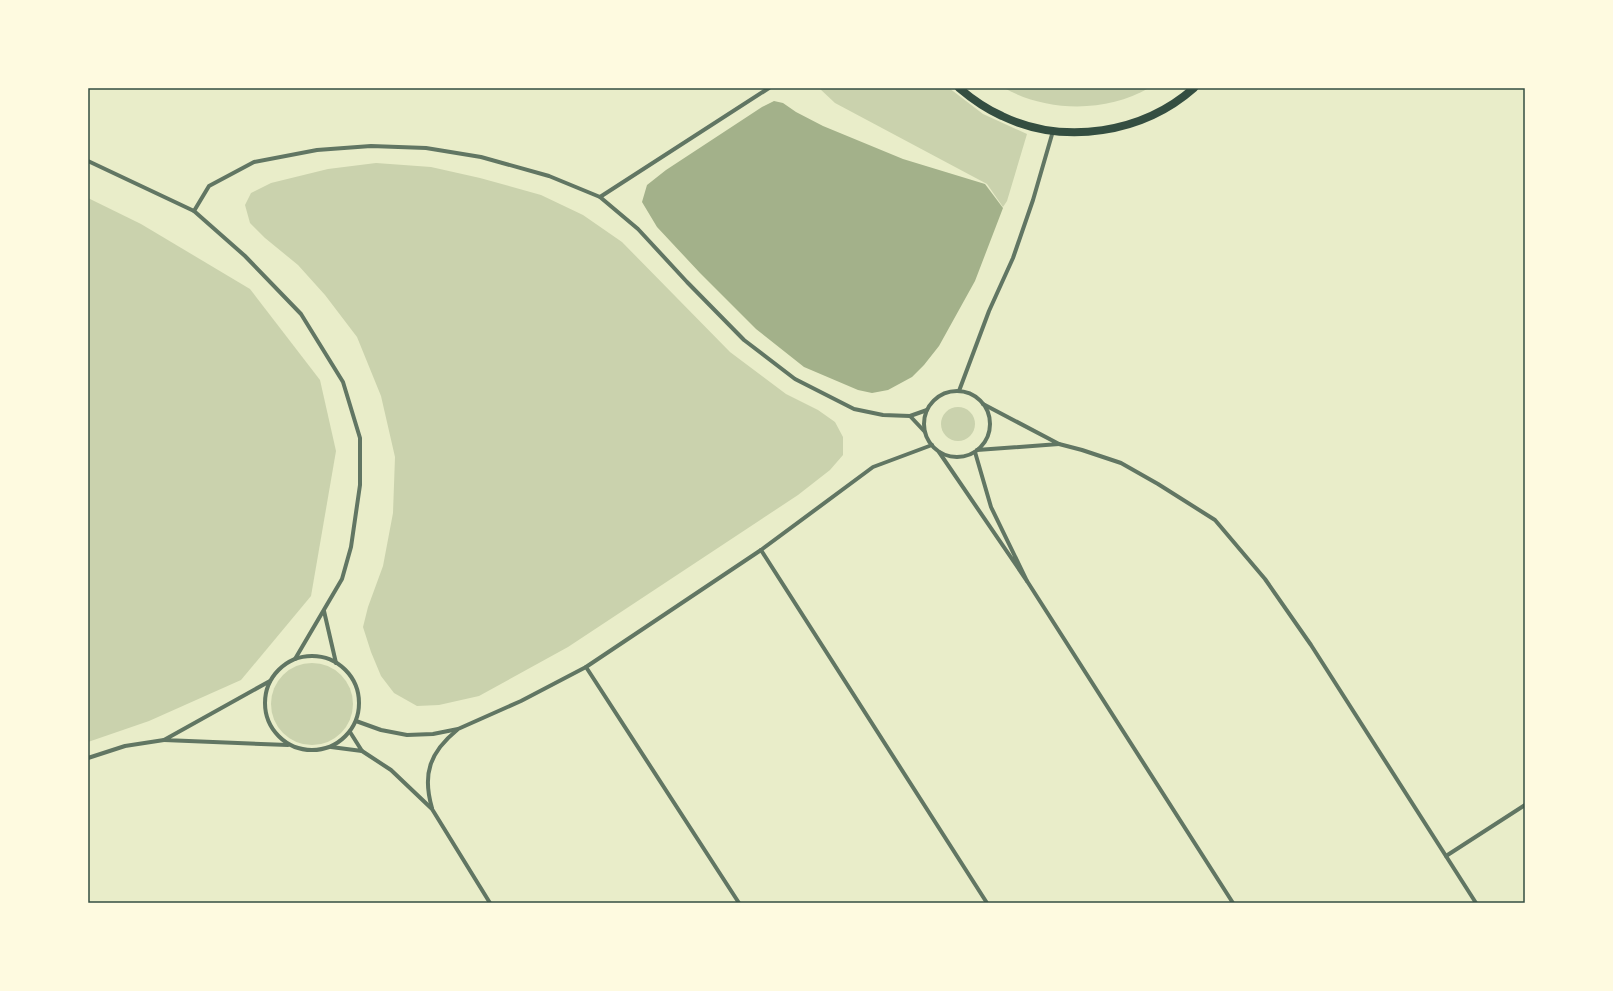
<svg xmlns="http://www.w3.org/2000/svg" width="1613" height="991" viewBox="0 0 1613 991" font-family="'Roboto Serif',serif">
<rect width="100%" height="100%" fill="#e9edc9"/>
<g fill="#cad2ad">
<path d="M 819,88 L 949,88 L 983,114 L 1027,134 L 1007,201 L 1003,207 L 987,184 L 835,103 Z"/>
<path d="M 1004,88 L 1149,88 C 1106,113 1047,112 1004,88 Z"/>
<path d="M 376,163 L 431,167 L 480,178 L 541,195 L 583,215 L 622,242 L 730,352 L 786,394 L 818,410 L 835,422 L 843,437 L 843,455 L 830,470 L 798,495 L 568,647 L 479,696 L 439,705 L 417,706 L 394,693 L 381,676 L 371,652 L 363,627 L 368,607 L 383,566 L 393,513 L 395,457 L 381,396 L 357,337 L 325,295 L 298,265 L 265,238 L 250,223 L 245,205 L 251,193 L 271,183 L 328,169 Z"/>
<path d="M 88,198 L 141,224 L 250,289 L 320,380 L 336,451 L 311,596 L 241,680 L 149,721 L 88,742 Z"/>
<circle cx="958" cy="424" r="17"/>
<circle cx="312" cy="704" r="41"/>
</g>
<path fill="#a3b18a" d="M 774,101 L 783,103 L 796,112 L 823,126 L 903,159 L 985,184 L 1003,208 L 975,281 L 939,346 L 924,365 L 912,377 L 888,390 L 872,393 L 858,390 L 804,367 L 756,329 L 700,273 L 657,227 L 642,202 L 647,185 L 666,170 L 762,107 Z"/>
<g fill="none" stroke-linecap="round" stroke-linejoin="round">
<g stroke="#617663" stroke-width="4">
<path d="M 88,161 L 194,211 L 245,256 L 301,314 L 343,382 L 360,438 L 360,485 L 351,547 L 342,579 L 295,659"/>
<path d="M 600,197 L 769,88"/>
<path d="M 194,211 L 209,186 L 254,162 L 317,150 L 371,146 L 426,148 L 481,157 L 549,176 L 600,197 L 638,229 L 687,282 L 744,340 L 795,379 L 854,409 L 883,415 L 910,416"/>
<path d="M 959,391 L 989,311 L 1013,258 L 1033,200 L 1053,131"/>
<circle cx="957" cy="424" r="33"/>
<path d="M 925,432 L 910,416 L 927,410"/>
<path d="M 1059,444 L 1082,450 L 1121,463 L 1158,484 L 1215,520 L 1265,579 L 1311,645 L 1476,903"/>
<path d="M 977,450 L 1059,444 L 983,404"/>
<path d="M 939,452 L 1027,581 L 991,507 L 975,452"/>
<path d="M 761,550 L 987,903"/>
<path d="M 1027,581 L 1233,903"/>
<path d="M 324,611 L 336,663"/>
<circle cx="312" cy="703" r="47"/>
<path d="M 586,667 L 739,903"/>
<path d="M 270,681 L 164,740 L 288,745"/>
<path d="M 356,721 L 381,730 L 407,735 L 433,734 L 458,729 L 521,701 L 586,667 L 761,550 L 873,467 L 932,445"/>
<path d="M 331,747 L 362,751 L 350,732"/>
<path d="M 362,751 L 391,770 L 432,809 L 490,903"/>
<path d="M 88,758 L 125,746 L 164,740"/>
<path d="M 432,808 C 422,774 430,752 457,730"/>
<path d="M 1446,856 L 1525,805"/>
</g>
<path stroke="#344e41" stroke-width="8" d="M 959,88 C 972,99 986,109 1002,116 C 1065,146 1143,133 1194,88"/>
</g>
<rect width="1613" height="991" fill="none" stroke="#fefae0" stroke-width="178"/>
<rect x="89" y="89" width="1435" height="813" fill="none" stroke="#344e41" stroke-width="1.5"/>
</svg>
